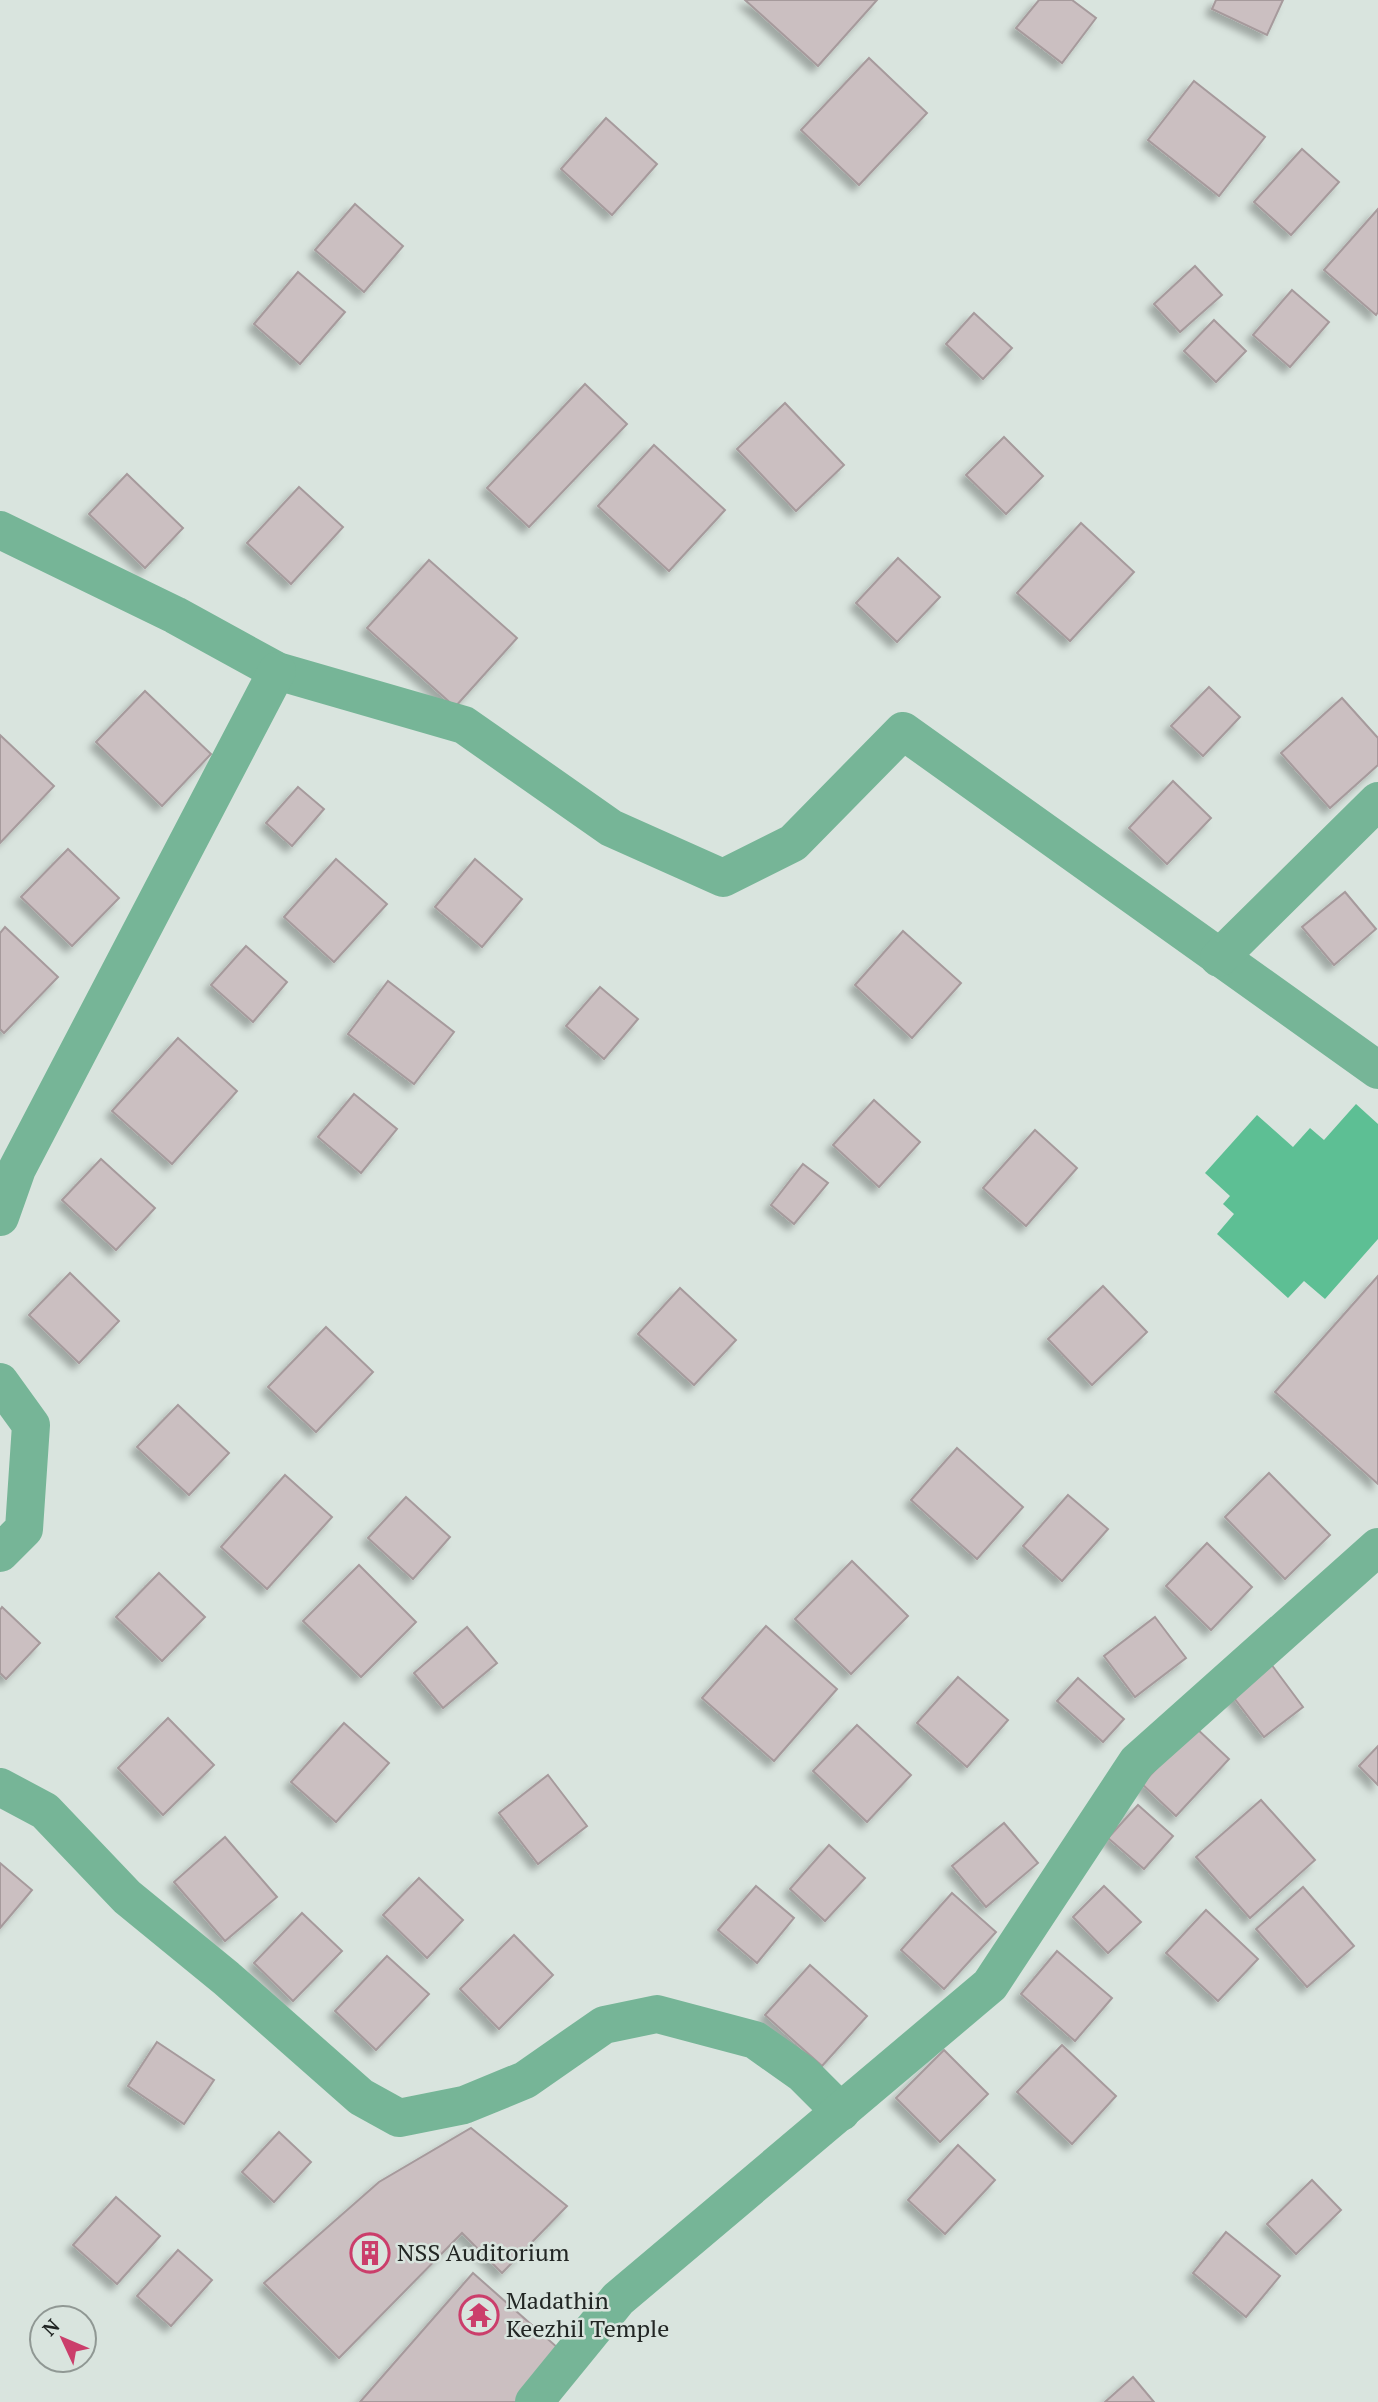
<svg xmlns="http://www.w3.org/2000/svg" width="1378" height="2402" viewBox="0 0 1378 2402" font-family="'PT Serif',serif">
<defs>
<filter id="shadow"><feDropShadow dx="-6" dy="6" stdDeviation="3.5" flood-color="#0004"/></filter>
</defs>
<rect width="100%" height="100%" fill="#d9e4de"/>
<path fill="#5dbf94" d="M 1356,1104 L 1378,1124 L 1378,1239 L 1325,1299 L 1304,1281 L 1288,1298 L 1217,1234 L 1234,1214 L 1223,1204 L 1230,1196 L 1205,1173 L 1257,1115 L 1293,1147 L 1310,1128 L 1324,1140 Z"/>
<g fill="#cbbfc1" stroke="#a69a9c" stroke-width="2" filter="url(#shadow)">
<path d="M 745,0 L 877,0 L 818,66 Z"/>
<path d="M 1039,0 L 1072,0 L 1096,18 L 1062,63 L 1016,28 Z"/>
<path d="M 1216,0 L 1283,0 L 1267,35 L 1212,9 Z"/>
<path d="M 869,58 L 927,113 L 859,185 L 801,130 Z"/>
<path d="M 1194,81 L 1265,137 L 1219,196 L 1148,140 Z"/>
<path d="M 606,118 L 657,164 L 612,215 L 561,169 Z"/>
<path d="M 1302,149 L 1339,182 L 1291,235 L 1254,202 Z"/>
<path d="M 355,204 L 403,246 L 364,292 L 315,250 Z"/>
<path d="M 1378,209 L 1378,312 L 1376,315 L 1324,270 Z"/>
<path d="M 1195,266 L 1222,295 L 1180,332 L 1154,304 Z"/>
<path d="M 298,272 L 345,312 L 300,364 L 254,324 Z"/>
<path d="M 1292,290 L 1329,322 L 1290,367 L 1253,335 Z"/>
<path d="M 974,313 L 1012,348 L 983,379 L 946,344 Z"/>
<path d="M 1214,320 L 1246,351 L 1216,382 L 1184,351 Z"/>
<path d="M 585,384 L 627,424 L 529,527 L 487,488 Z"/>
<path d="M 785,403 L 844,465 L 796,511 L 737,449 Z"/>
<path d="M 1004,437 L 1043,476 L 1006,514 L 966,475 Z"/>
<path d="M 654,445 L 725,510 L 669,571 L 598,506 Z"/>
<path d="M 127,474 L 183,528 L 145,568 L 89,514 Z"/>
<path d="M 299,487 L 343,527 L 291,584 L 247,543 Z"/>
<path d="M 1081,523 L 1134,572 L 1070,641 L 1017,593 Z"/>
<path d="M 898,558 L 940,597 L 897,642 L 856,603 Z"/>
<path d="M 429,560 L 517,638 L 455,707 L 367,628 Z"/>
<path d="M 1209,687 L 1240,717 L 1203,756 L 1171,726 Z"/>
<path d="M 145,691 L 211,754 L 162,806 L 96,742 Z"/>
<path d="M 1342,698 L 1378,738 L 1378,765 L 1330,808 L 1281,753 Z"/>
<path d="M 0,735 L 54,786 L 0,843 Z"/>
<path d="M 1173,781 L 1211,818 L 1167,864 L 1129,828 Z"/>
<path d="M 298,787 L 324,809 L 292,846 L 266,823 Z"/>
<path d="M 68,849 L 119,898 L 72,946 L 21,897 Z"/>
<path d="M 336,859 L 387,904 L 334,962 L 284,917 Z"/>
<path d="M 475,859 L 522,899 L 482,947 L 435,907 Z"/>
<path d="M 1345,892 L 1376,929 L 1334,965 L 1302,927 Z"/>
<path d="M 5,927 L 58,977 L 4,1033 L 0,1029 L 0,933 Z"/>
<path d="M 903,931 L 961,983 L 912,1038 L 855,985 Z"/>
<path d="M 246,946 L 287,982 L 253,1022 L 211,985 Z"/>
<path d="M 388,981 L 454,1032 L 414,1084 L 348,1034 Z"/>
<path d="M 600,987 L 638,1019 L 604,1059 L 566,1026 Z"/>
<path d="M 178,1038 L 237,1091 L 172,1164 L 112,1111 Z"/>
<path d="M 354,1094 L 397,1129 L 361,1173 L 318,1137 Z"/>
<path d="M 874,1100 L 920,1142 L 879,1187 L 833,1145 Z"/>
<path d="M 1035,1130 L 1077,1168 L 1026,1226 L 983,1188 Z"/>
<path d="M 101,1159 L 155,1208 L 116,1250 L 62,1200 Z"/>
<path d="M 803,1164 L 828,1183 L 794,1224 L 771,1205 Z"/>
<path d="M 70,1273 L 119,1321 L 79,1363 L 29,1315 Z"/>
<path d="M 1378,1276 L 1378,1484 L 1275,1392 Z"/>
<path d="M 1103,1286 L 1147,1332 L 1092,1385 L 1048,1339 Z"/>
<path d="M 680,1288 L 736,1340 L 694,1385 L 638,1334 Z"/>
<path d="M 326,1327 L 373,1372 L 316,1432 L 268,1387 Z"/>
<path d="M 178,1405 L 229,1453 L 189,1495 L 137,1447 Z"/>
<path d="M 957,1448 L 1023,1507 L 977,1559 L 911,1500 Z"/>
<path d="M 1269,1473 L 1330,1535 L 1285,1579 L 1225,1517 Z"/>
<path d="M 285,1475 L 332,1517 L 267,1589 L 221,1547 Z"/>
<path d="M 1068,1495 L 1108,1529 L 1062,1581 L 1023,1546 Z"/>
<path d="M 406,1497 L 450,1537 L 413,1579 L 368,1538 Z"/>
<path d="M 1207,1543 L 1252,1587 L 1211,1630 L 1166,1586 Z"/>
<path d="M 852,1561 L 908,1616 L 851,1674 L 795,1619 Z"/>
<path d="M 359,1565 L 416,1622 L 361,1677 L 303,1621 Z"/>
<path d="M 159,1573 L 205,1617 L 162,1661 L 116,1617 Z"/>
<path d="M 2,1607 L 40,1643 L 6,1679 L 0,1673 L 0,1610 Z"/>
<path d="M 1155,1617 L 1186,1658 L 1135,1697 L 1104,1656 Z"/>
<path d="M 766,1626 L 837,1689 L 774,1761 L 702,1698 Z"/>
<path d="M 467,1627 L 497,1663 L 443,1708 L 414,1673 Z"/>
<path d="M 1271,1664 L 1303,1707 L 1264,1737 L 1231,1694 Z"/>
<path d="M 958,1677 L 1008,1720 L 967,1767 L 917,1723 Z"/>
<path d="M 1078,1678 L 1124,1719 L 1103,1742 L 1057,1701 Z"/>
<path d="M 168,1718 L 214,1765 L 163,1815 L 118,1768 Z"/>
<path d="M 344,1723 L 389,1763 L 336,1822 L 291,1782 Z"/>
<path d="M 857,1725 L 911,1775 L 867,1822 L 813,1771 Z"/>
<path d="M 1195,1727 L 1229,1759 L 1176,1816 L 1142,1784 Z"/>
<path d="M 1378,1746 L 1378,1785 L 1359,1766 Z"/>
<path d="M 548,1775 L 587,1826 L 538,1864 L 499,1813 Z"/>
<path d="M 1261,1800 L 1315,1860 L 1250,1918 L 1196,1857 Z"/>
<path d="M 1138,1805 L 1173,1836 L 1144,1869 L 1108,1838 Z"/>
<path d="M 1004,1823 L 1038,1863 L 986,1907 L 952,1866 Z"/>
<path d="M 225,1837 L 277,1897 L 225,1941 L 174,1882 Z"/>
<path d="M 829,1845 L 865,1878 L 825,1921 L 790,1889 Z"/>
<path d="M 0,1863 L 32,1890 L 0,1928 Z"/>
<path d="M 419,1878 L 463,1920 L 427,1958 L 383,1915 Z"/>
<path d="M 756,1886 L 794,1918 L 757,1963 L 718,1930 Z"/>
<path d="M 1104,1886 L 1141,1922 L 1108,1953 L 1073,1917 Z"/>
<path d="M 1303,1887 L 1354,1946 L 1307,1987 L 1256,1929 Z"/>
<path d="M 952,1893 L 996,1932 L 944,1989 L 901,1950 Z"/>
<path d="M 1206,1910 L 1258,1959 L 1218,2001 L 1166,1953 Z"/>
<path d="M 302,1913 L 342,1951 L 293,2001 L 254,1963 Z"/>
<path d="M 514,1935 L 553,1975 L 499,2029 L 460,1989 Z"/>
<path d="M 1057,1951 L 1112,1998 L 1075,2041 L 1021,1994 Z"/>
<path d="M 387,1956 L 429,1994 L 376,2050 L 335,2011 Z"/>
<path d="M 810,1965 L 867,2016 L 822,2066 L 765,2015 Z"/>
<path d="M 157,2042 L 214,2080 L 184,2124 L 128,2086 Z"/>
<path d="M 1062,2045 L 1116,2096 L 1072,2144 L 1017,2092 Z"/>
<path d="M 944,2050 L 988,2094 L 940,2142 L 896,2098 Z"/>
<path d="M 471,2128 L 567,2206 L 502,2273 L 462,2233 L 339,2358 L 264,2283 L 379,2182 Z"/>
<path d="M 279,2132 L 311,2162 L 274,2202 L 242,2172 Z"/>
<path d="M 958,2145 L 995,2180 L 945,2234 L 908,2200 Z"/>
<path d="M 1312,2180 L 1341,2210 L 1296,2254 L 1267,2224 Z"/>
<path d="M 116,2197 L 160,2236 L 117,2284 L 73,2245 Z"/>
<path d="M 1226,2232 L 1280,2276 L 1246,2317 L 1193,2273 Z"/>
<path d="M 178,2250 L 212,2280 L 171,2326 L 137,2296 Z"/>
<path d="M 473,2273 L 567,2356 L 527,2402 L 360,2402 Z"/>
<path d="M 1133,2377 L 1154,2402 L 1105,2402 Z"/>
</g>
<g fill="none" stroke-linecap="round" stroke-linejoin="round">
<g stroke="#76b597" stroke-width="38">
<path d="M 0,530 L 175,615 L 277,671 L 464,725 L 611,828 L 723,878 L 793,843 L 903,731 L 1378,1070"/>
<path d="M 1219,958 L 1378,801"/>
<path d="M 0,1217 L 17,1169 L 277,671"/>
<path d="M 0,1382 L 31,1425 L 24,1529 L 0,1553"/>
<path d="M 0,1787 L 45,1811 L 127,1897 L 226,1978 L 361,2097 L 399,2118 L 464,2105 L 525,2080 L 604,2025 L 657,2014 L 755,2040 L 803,2074 L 841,2112"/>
<path d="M 534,2402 L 618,2299 L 990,1985 L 1137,1762 L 1378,1547"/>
</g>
</g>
<defs>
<g id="building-ring" transform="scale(2.0125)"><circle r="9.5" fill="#d9e4de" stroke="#cb3e6b" stroke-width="1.5"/><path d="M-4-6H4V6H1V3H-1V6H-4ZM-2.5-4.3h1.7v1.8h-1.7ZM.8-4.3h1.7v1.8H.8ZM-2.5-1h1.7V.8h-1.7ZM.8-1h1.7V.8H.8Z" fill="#cb3e6b"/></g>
<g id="temple-ring" transform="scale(2.0125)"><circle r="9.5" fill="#d9e4de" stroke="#cb3e6b" stroke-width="1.5"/><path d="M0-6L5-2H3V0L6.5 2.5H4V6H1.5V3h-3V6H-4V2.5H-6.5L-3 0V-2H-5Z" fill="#cb3e6b"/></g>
</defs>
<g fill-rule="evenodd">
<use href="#building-ring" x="370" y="2253"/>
<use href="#temple-ring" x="479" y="2315"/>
</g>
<g text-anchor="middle" stroke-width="5" stroke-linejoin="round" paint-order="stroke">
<g font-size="24" fill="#222624" stroke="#d9e4de" text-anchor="start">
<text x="397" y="2261">NSS Auditorium</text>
<text x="506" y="2309">Madathin<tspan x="506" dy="28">Keezhil Temple</tspan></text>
</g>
</g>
<g transform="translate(63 2339) rotate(314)"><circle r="33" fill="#d9e4de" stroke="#909894" stroke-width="2"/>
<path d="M0-5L12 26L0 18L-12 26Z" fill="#cb3e6b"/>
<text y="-10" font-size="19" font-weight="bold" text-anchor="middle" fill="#222624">N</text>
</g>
</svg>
